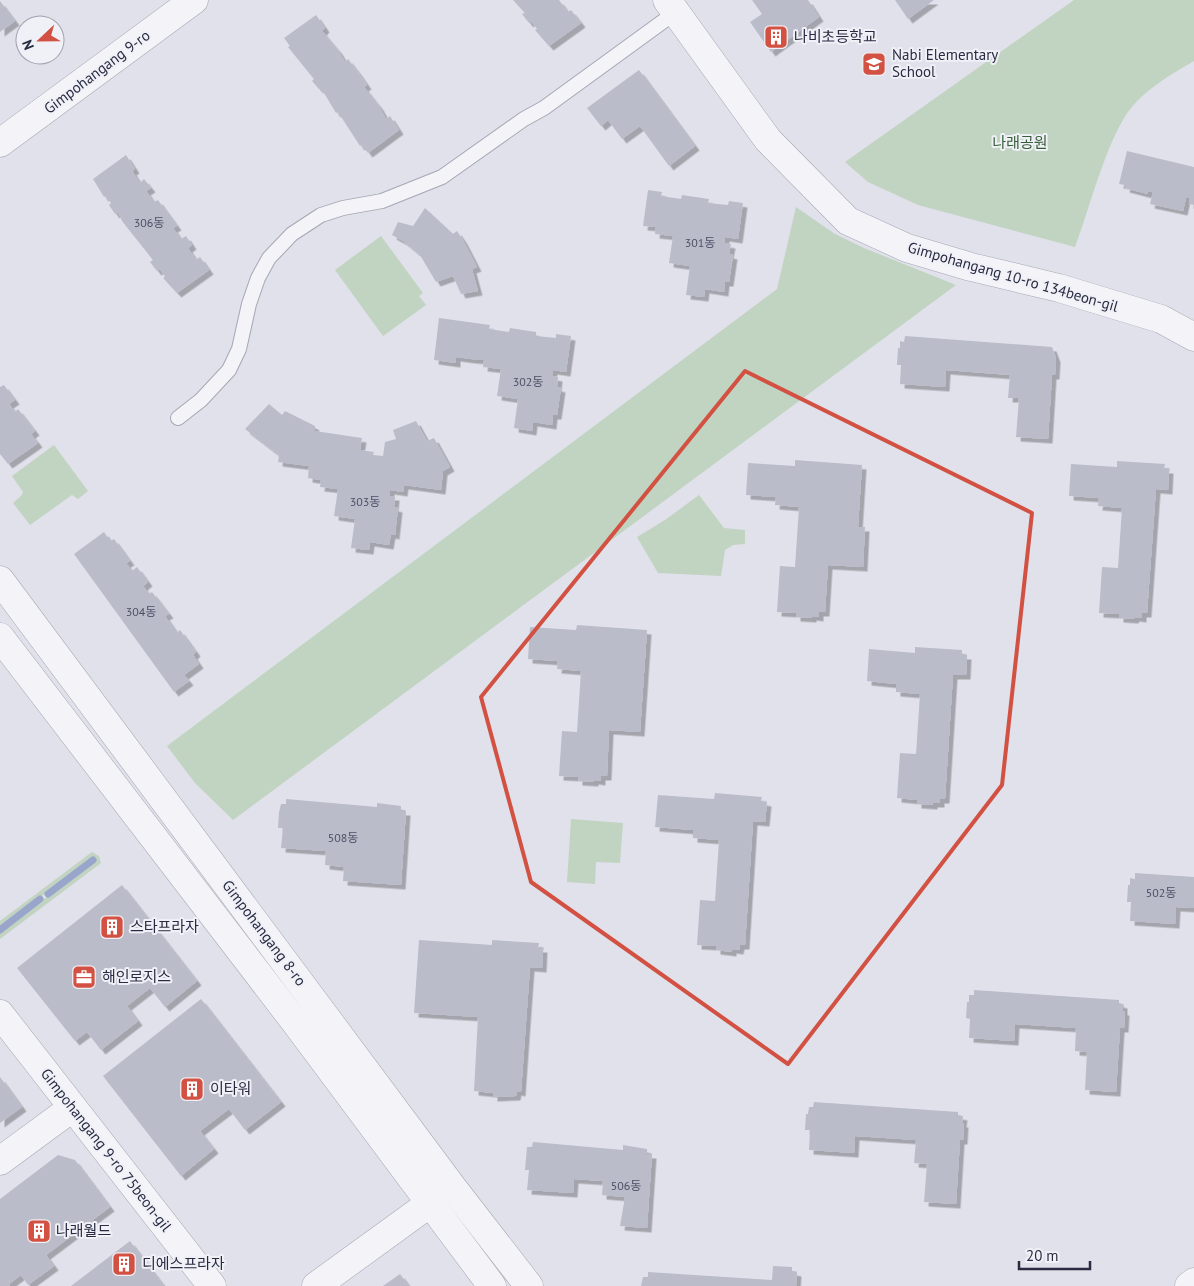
<svg xmlns="http://www.w3.org/2000/svg" width="1194" height="1286" viewBox="0 0 1194 1286" font-family="'PT Sans','Noto Sans KR',sans-serif">
<defs>
<filter id="shadow"><feDropShadow dx="4.5" dy="4.5" stdDeviation="0" flood-color="#0004"/></filter>
</defs>
<rect width="100%" height="100%" fill="#e0e1ea"/>
<g fill="#c1d4c1">
<path d="M 1074,0 L 1194,0 L 1194,61 C 1170,75 1144,90 1128,112 C 1106,143 1089,210 1075,247 L 918,205 L 868,182 L 845,162 Z"/>
<path d="M 796,207 L 835,234 L 864,248 L 956,285 L 233,820 L 195,783 L 167,746 L 777,289 Z"/>
<path d="M 381,236 L 423,293 L 419,296 L 426,305 L 383,336 L 335,270 Z"/>
<path d="M 54,445 L 88,491 L 78,499 L 72,495 L 30,525 L 13,503 L 21,496 L 23,492 L 12,476 Z"/>
<path d="M 699,495 L 724,528 L 745,530 L 745,544 L 733,545 L 725,550 L 721,576 L 658,573 L 637,537 L 665,520 Z"/>
<path d="M 571,819 L 623,823 L 620,863 L 596,862 L 595,884 L 567,882 Z"/>
<path d="M 92,852 L 99,856 L 101,863 L 0,939 L 0,932 L 94,861 L 92,859 L 0,927 L 0,921 Z"/>
</g>
<g fill="none" stroke-linecap="round" stroke-linejoin="round">
<g stroke="#9aa5cb" stroke-width="7">
<path d="M 48,894 L 93,860"/>
<path d="M 0,930 L 40,899"/>
</g>
</g>
<g fill="#babcca" filter="url(#shadow)">
<path d="M 513,0 L 559,0 L 568,12 L 571,10 L 581,23 L 549,46 L 535,30 L 537,29 L 531,21 L 529,23 L 522,14 L 525,13 Z"/>
<path d="M 752,0 L 808,0 L 819,17 L 771,52 L 750,22 L 762,14 Z"/>
<path d="M 895,0 L 934,0 L 908,19 Z"/>
<path d="M 0,1 L 15,21 L 0,32 Z"/>
<path d="M 316,15 L 325,28 L 322,31 L 338,50 L 345,62 L 348,59 L 358,72 L 367,85 L 364,87 L 379,106 L 386,119 L 390,116 L 399,130 L 368,153 L 362,145 L 360,146 L 338,112 L 336,113 L 321,88 L 319,89 L 312,81 L 314,79 L 288,47 L 290,46 L 284,38 Z"/>
<path d="M 639,70 L 695,146 L 669,166 L 640,126 L 622,139 L 608,120 L 601,126 L 587,108 Z"/>
<path d="M 1127,151 L 1194,167 L 1194,205 L 1189,204 L 1190,198 L 1186,198 L 1183,211 L 1150,204 L 1153,192 L 1148,191 L 1148,194 L 1125,188 L 1126,185 L 1119,184 Z"/>
<path d="M 126,155 L 135,169 L 132,171 L 140,183 L 144,179 L 151,188 L 146,191 L 154,202 L 158,200 L 177,226 L 173,228 L 181,239 L 186,236 L 192,245 L 188,248 L 196,260 L 200,257 L 209,270 L 177,293 L 163,278 L 165,277 L 160,269 L 157,271 L 150,262 L 153,260 L 122,221 L 118,212 L 115,214 L 109,205 L 111,203 L 106,196 L 104,197 L 93,179 Z"/>
<path d="M 648,190 L 662,192 L 661,196 L 681,199 L 682,195 L 709,199 L 708,203 L 728,205 L 729,201 L 743,203 L 738,239 L 725,237 L 725,243 L 731,244 L 729,254 L 733,255 L 729,282 L 725,282 L 724,292 L 705,289 L 704,297 L 686,295 L 690,266 L 669,263 L 673,236 L 655,234 L 656,227 L 643,226 Z"/>
<path d="M 425,208 L 453,234 L 457,231 L 463,240 L 477,267 L 472,269 L 478,291 L 461,294 L 453,276 L 436,282 L 420,255 L 403,241 L 392,235 L 398,222 L 413,226 Z"/>
<path d="M 439,318 L 490,325 L 489,329 L 509,332 L 510,328 L 536,332 L 536,336 L 556,338 L 556,334 L 571,336 L 566,372 L 553,370 L 552,376 L 558,377 L 557,387 L 561,388 L 557,415 L 553,415 L 552,425 L 533,422 L 532,431 L 514,428 L 518,399 L 497,396 L 501,369 L 483,367 L 484,360 L 471,359 L 456,357 L 456,363 L 434,360 Z"/>
<path d="M 905,336 L 1052,347 L 1056,358 L 1055,375 L 1052,375 L 1048,439 L 1016,437 L 1019,398 L 1008,398 L 1010,375 L 946,370 L 945,387 L 900,384 L 901,365 L 897,365 L 898,348 L 900,348 L 900,341 L 904,342 Z"/>
<path d="M 4,385 L 15,400 L 9,404 L 15,412 L 18,409 L 35,431 L 31,434 L 38,443 L 8,464 L 0,454 L 0,387 Z"/>
<path d="M 269,404 L 282,415 L 285,411 L 315,426 L 315,431 L 362,438 L 360,450 L 374,452 L 373,455 L 383,456 L 385,442 L 396,439 L 393,430 L 416,421 L 427,441 L 434,438 L 450,467 L 443,471 L 441,490 L 404,485 L 403,492 L 390,490 L 390,496 L 395,496 L 394,507 L 398,508 L 395,535 L 391,534 L 389,545 L 370,542 L 369,550 L 351,548 L 355,519 L 334,516 L 338,489 L 320,487 L 321,480 L 308,478 L 309,466 L 278,462 L 279,455 L 245,429 Z"/>
<path d="M 795,460 L 862,465 L 858,527 L 865,527 L 863,567 L 828,565 L 825,612 L 819,612 L 819,617 L 812,616 L 812,618 L 796,617 L 796,613 L 777,612 L 780,566 L 795,567 L 799,507 L 775,505 L 776,497 L 746,495 L 748,463 L 795,466 Z"/>
<path d="M 1117,461 L 1165,464 L 1164,469 L 1169,469 L 1168,490 L 1156,489 L 1147,613 L 1142,613 L 1142,618 L 1135,617 L 1134,619 L 1119,618 L 1119,614 L 1099,613 L 1102,567 L 1118,568 L 1122,508 L 1098,506 L 1099,498 L 1069,496 L 1071,464 L 1117,467 Z"/>
<path d="M 104,532 L 110,541 L 114,539 L 130,561 L 126,563 L 132,571 L 137,567 L 148,582 L 143,586 L 149,594 L 152,592 L 169,614 L 165,616 L 177,633 L 180,630 L 196,652 L 193,655 L 199,664 L 184,675 L 189,681 L 174,692 L 74,554 Z"/>
<path d="M 577,625 L 647,630 L 640,732 L 609,730 L 607,776 L 601,776 L 601,781 L 594,780 L 594,782 L 578,781 L 578,777 L 559,776 L 562,731 L 577,732 L 581,671 L 557,669 L 558,661 L 528,659 L 530,627 L 576,630 Z"/>
<path d="M 915,647 L 962,650 L 962,655 L 967,655 L 966,675 L 953,675 L 945,799 L 940,799 L 940,803 L 933,803 L 933,805 L 917,804 L 917,800 L 897,798 L 900,753 L 916,754 L 920,694 L 896,692 L 896,684 L 867,681 L 869,649 L 915,653 Z"/>
<path d="M 715,793 L 762,797 L 761,801 L 767,802 L 765,822 L 753,821 L 745,945 L 740,945 L 739,950 L 732,949 L 732,952 L 716,950 L 716,946 L 697,945 L 700,900 L 715,901 L 719,840 L 693,838 L 693,830 L 655,827 L 658,795 L 714,799 Z"/>
<path d="M 286,799 L 377,807 L 377,803 L 401,806 L 401,811 L 406,811 L 401,885 L 343,881 L 344,867 L 325,865 L 326,851 L 281,848 L 283,828 L 278,828 L 279,812 L 281,804 L 286,804 Z"/>
<path d="M 1135,873 L 1194,877 L 1194,908 L 1176,907 L 1175,924 L 1130,921 L 1131,902 L 1127,902 L 1128,885 L 1130,885 L 1130,878 L 1135,879 Z"/>
<path d="M 122,885 L 197,981 L 165,1007 L 150,988 L 127,1006 L 138,1021 L 101,1050 L 87,1032 L 75,1041 L 17,968 Z"/>
<path d="M 419,940 L 492,945 L 492,940 L 539,943 L 538,948 L 543,948 L 542,968 L 530,967 L 521,1092 L 517,1091 L 516,1096 L 493,1097 L 493,1093 L 474,1091 L 478,1017 L 414,1013 Z"/>
<path d="M 974,990 L 1119,1000 L 1119,1003 L 1123,1004 L 1123,1011 L 1125,1011 L 1124,1028 L 1120,1028 L 1116,1092 L 1085,1090 L 1087,1052 L 1075,1051 L 1076,1028 L 1015,1024 L 1014,1041 L 969,1038 L 970,1019 L 966,1018 L 967,1002 L 969,1002 L 969,995 L 974,995 Z"/>
<path d="M 201,999 L 281,1102 L 245,1130 L 229,1109 L 200,1131 L 214,1149 L 181,1176 L 103,1076 Z"/>
<path d="M 0,1077 L 22,1107 L 0,1123 Z"/>
<path d="M 814,1102 L 958,1112 L 958,1115 L 963,1116 L 962,1123 L 964,1123 L 963,1140 L 960,1140 L 956,1204 L 924,1202 L 927,1164 L 914,1163 L 916,1140 L 855,1136 L 854,1153 L 809,1150 L 810,1130 L 805,1130 L 806,1114 L 808,1114 L 809,1107 L 813,1107 Z"/>
<path d="M 533,1142 L 623,1150 L 623,1145 L 647,1149 L 647,1154 L 652,1154 L 647,1228 L 620,1226 L 625,1197 L 602,1195 L 603,1181 L 574,1179 L 573,1193 L 527,1190 L 529,1170 L 525,1170 L 527,1147 L 532,1147 Z"/>
<path d="M 58,1155 L 75,1160 L 110,1207 L 46,1255 L 54,1266 L 28,1285 L 21,1275 L 9,1284 L 10,1286 L 0,1286 L 0,1199 Z"/>
<path d="M 130,1241 L 164,1286 L 71,1286 Z"/>
<path d="M 773,1266 L 792,1267 L 792,1271 L 797,1272 L 796,1286 L 641,1286 L 643,1277 L 648,1277 L 648,1272 L 772,1280 Z"/>
<path d="M 400,1274 L 409,1286 L 383,1286 Z"/>
</g>
<g fill="none" stroke-linecap="round" stroke-linejoin="round">
<g stroke="#a5a7b4" stroke-width="16">
<path id="service" d="M 178,418 L 201,400 L 229,370 L 239,349 L 249,304 L 258,278 L 269,258 L 292,234 L 321,215 L 343,208 L 382,201 L 442,177 L 524,119 L 544,108 L 676,12"/>
</g>
<g stroke="#a5a7b4" stroke-width="29">
<g id="minor">
<path d="M 0,1014 L 212,1286"/>
<path d="M 0,1161 L 72,1108"/>
<path d="M 316,1286 L 429,1204"/>
</g>
</g>
<g stroke="#a5a7b4" stroke-width="29">
<g id="tertiary">
<path d="M 667,0 L 768,140 L 848,221 L 907,248 L 971,267 L 1059,288 L 1161,319 L 1194,337"/>
<path d="M 0,143 L 194,0"/>
<path d="M 0,580 L 453,1188 L 529,1286"/>
<path d="M 0,637 L 295,1022 L 492,1286"/>
<path d="M 1189,1286 L 1194,1282"/>
</g>
</g>
<use href="#service" stroke="#f3f3f8" stroke-width="14"/>
<use href="#minor" stroke="#f3f3f8" stroke-width="28"/>
<use href="#tertiary" stroke="#f3f3f8" stroke-width="28"/>
</g>
<path fill="none" stroke="#d25142" stroke-width="4" stroke-linejoin="round" d="M 745,371 L 1032,513 L 1002,785 L 788,1064 L 531,882 L 481,697 Z"/>
<defs>
<g id="building-square" transform="scale(1.25)"><rect x="-9" y="-9" width="18" height="18" rx="4" fill="#d25142" stroke="#f0f1f7"/><path d="M-4-6H4V6H1V3H-1V6H-4ZM-2.5-4.3h1.7v1.8h-1.7ZM.8-4.3h1.7v1.8H.8ZM-2.5-1h1.7V.8h-1.7ZM.8-1h1.7V.8H.8Z" fill="#fff"/></g>
<g id="school-square" transform="scale(1.25)"><rect x="-9" y="-9" width="18" height="18" rx="4" fill="#d25142" stroke="#f0f1f7"/><path d="M0-5L7-2L0 1L-7-2ZM-4 1L0 2.5L4 1V4Q0 6-4 4Z" fill="#fff"/></g>
<g id="office-square" transform="scale(1.25)"><rect x="-9" y="-9" width="18" height="18" rx="4" fill="#d25142" stroke="#f0f1f7"/><path d="M-6-3h4V-5.5h4V-3h4V5H-6ZM-1-4.5V-3h2v-1.5ZM-6 0V1H6V0Z" fill="#fff"/></g>
</defs>
<g fill-rule="evenodd">
<use href="#building-square" x="776" y="37"/>
<use href="#school-square" x="874" y="64"/>
<use href="#building-square" x="112" y="927"/>
<use href="#office-square" x="84" y="977"/>
<use href="#building-square" x="192" y="1089"/>
<use href="#building-square" x="39" y="1231"/>
<use href="#building-square" x="124" y="1264"/>
</g>
<g text-anchor="middle" stroke-width="4" stroke-linejoin="round" paint-order="stroke">
<g font-size="12" fill="#4c4f64">
<text x="149" y="227">306동</text>
<text x="700" y="247">301동</text>
<text x="528" y="386">302동</text>
<text x="365" y="506">303동</text>
<text x="141" y="616">304동</text>
<text x="343" y="842">508동</text>
<text x="1161" y="897">502동</text>
<text x="626" y="1190">506동</text>
</g>
<g font-size="15" fill="#282b42" stroke="#f0f1f7" text-anchor="start">
<text x="794" y="42">나비초등학교</text>
<text x="892" y="60">Nabi Elementary<tspan x="892" dy="17">School</tspan></text>
<text x="130" y="932">스타프라자</text>
<text x="102" y="982">해인로지스</text>
<text x="210" y="1094">이타워</text>
<text x="56" y="1236">나래월드</text>
<text x="142" y="1269">디에스프라자</text>
</g>
<g font-size="15" fill="#282b42" stroke="#f0f1f7">
<text transform="translate(97 72) rotate(-37)" y="5">Gimpohangang 9-ro</text>
<text transform="translate(1013 277) rotate(16)" y="5">Gimpohangang 10-ro 134beon-gil</text>
<text transform="translate(264 933) rotate(53)" y="5">Gimpohangang 8-ro</text>
<text transform="translate(106 1150) rotate(52)" y="5">Gimpohangang 9-ro 75beon-gil</text>
</g>
<g font-size="15" fill="#355e38" stroke="#f0f1f7">
<text x="1020" y="148">나래공원</text>
</g>
</g>
<g transform="translate(40 40) rotate(248)"><circle r="24" fill="#f0f1f7" stroke="#a0a2af"/>
<path d="M0-4L9 19L0 12L-9 19Z" fill="#d25142"/>
<text y="-8" font-size="14" font-weight="bold" text-anchor="middle" fill="#282b42">N</text>
</g>
<path d="M1019 1261v8h71v-8" fill="none" stroke="#282b42" stroke-width="2.5"/>
<text x="1026" y="1261" font-size="15" fill="#282b42" stroke="#f0f1f7" stroke-width="4" paint-order="stroke">20 m</text>
</svg>
